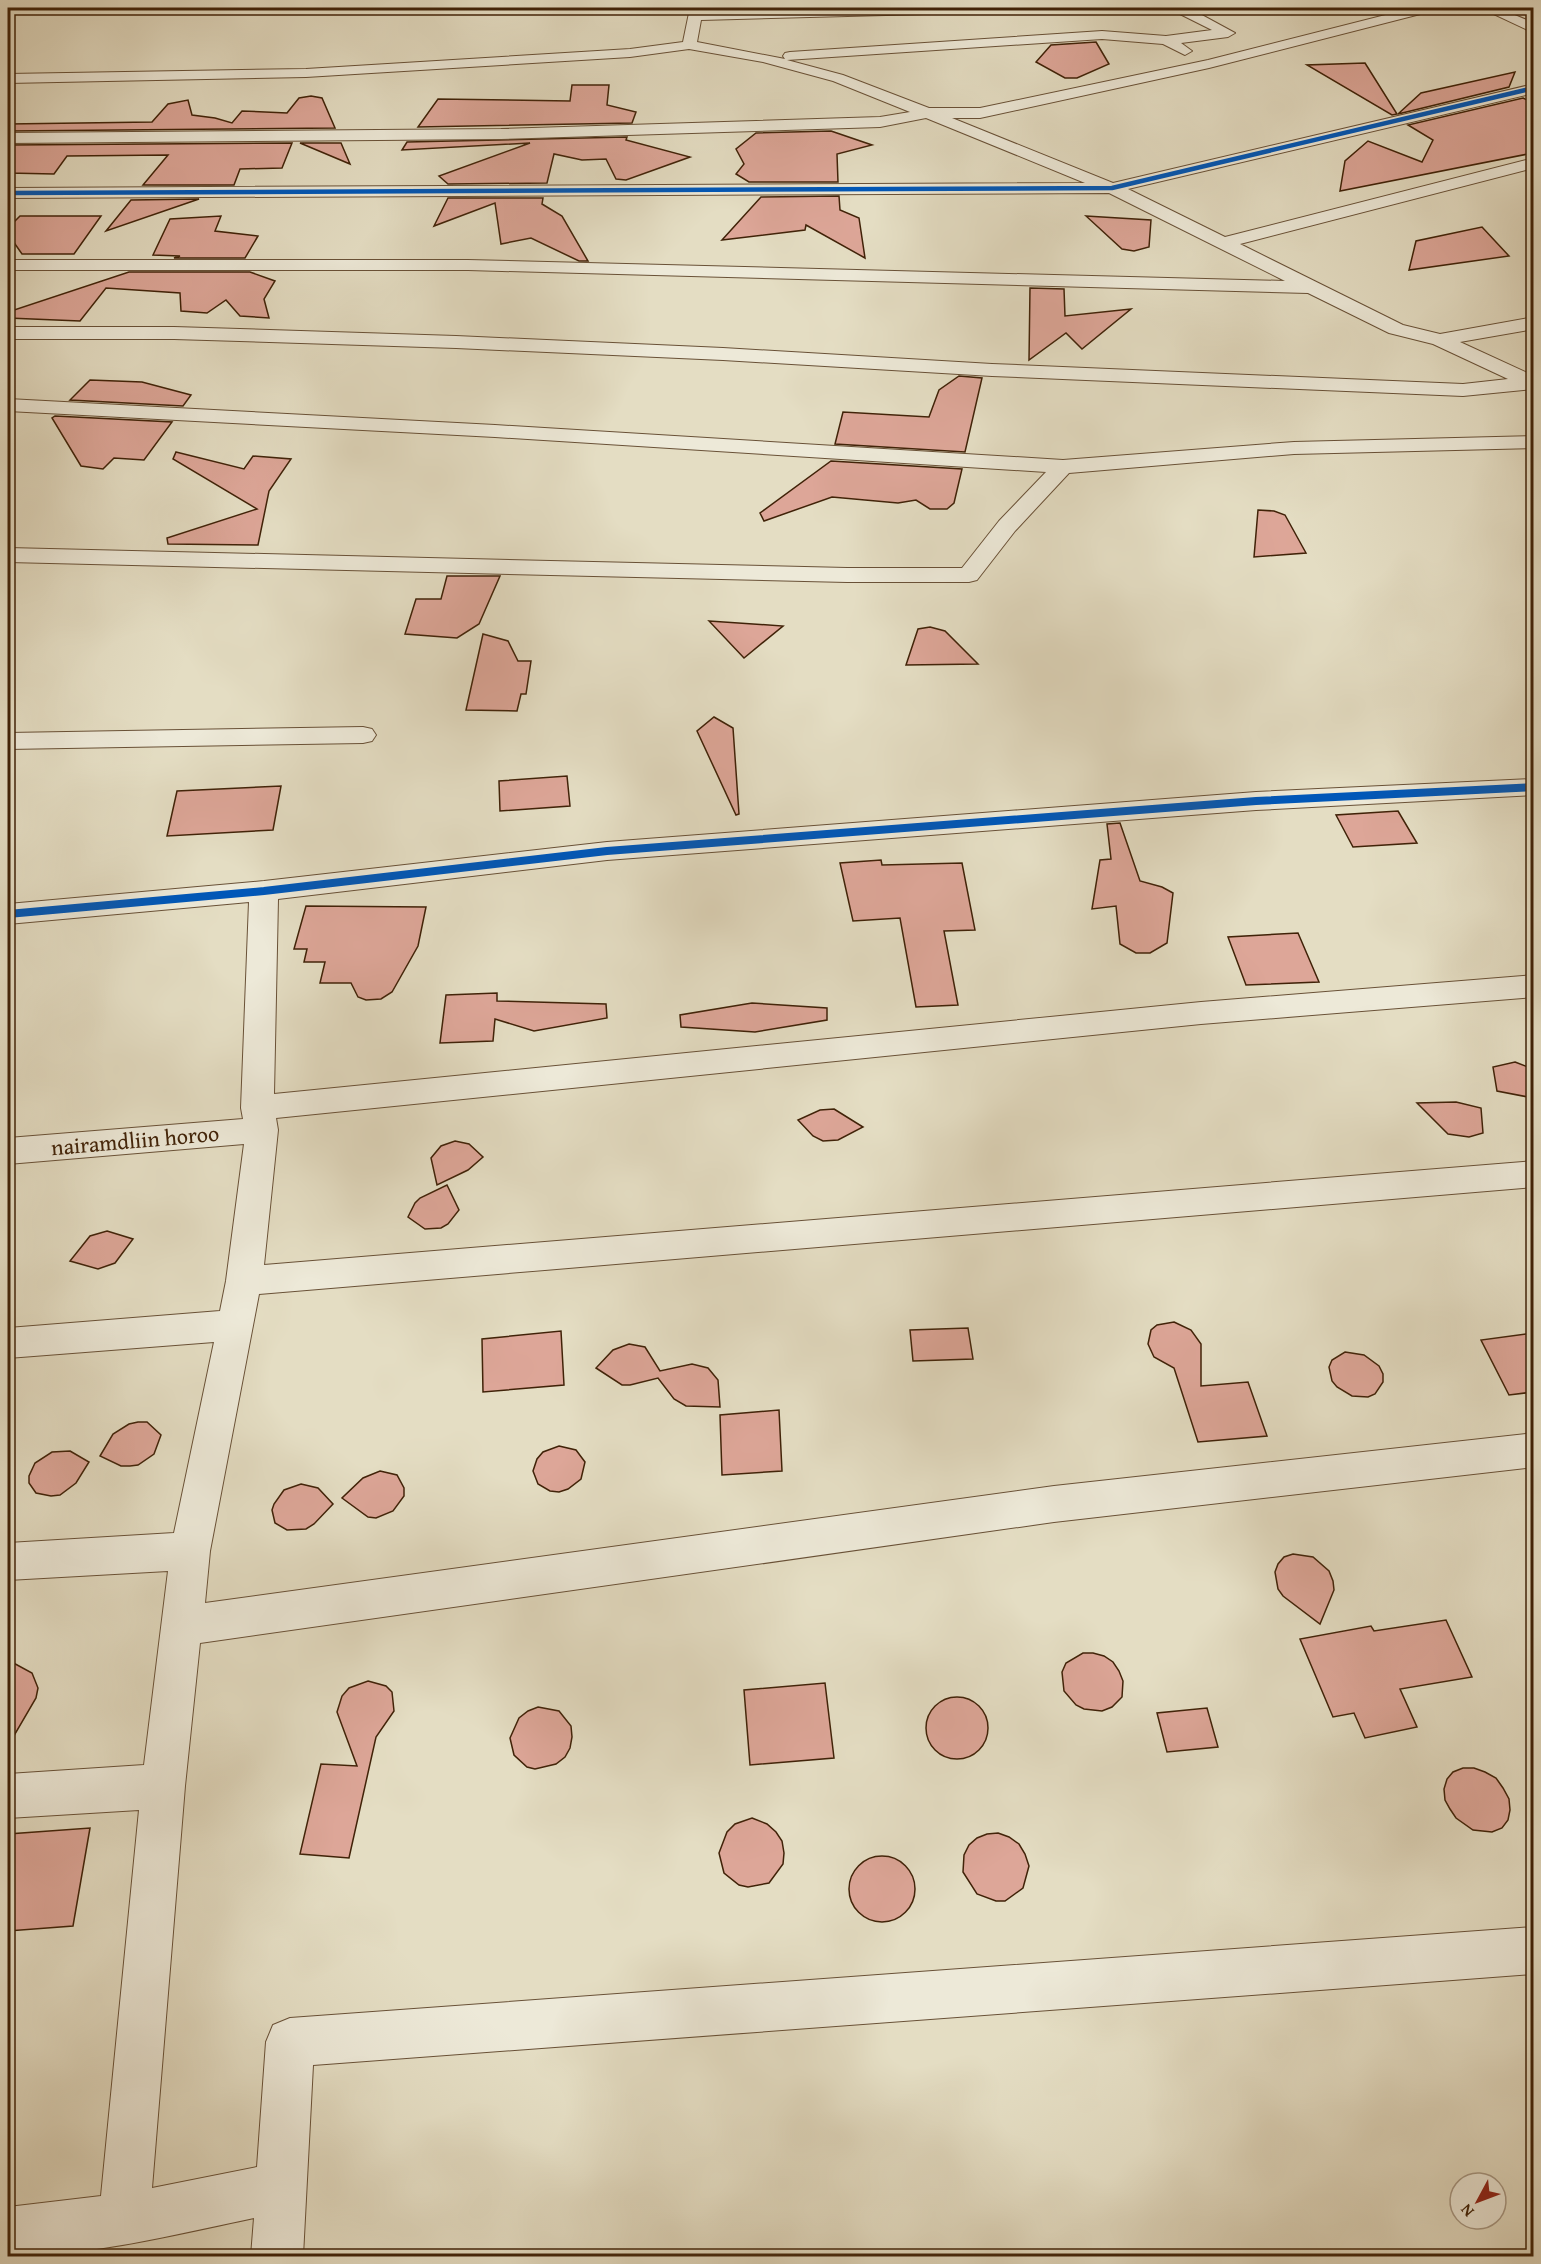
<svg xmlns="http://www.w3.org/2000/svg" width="1541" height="2264" viewBox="0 0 1541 2264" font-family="'Gentium Book Plus',serif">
<rect width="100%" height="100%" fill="#e4ddc3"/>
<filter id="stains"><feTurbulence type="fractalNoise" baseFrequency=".00333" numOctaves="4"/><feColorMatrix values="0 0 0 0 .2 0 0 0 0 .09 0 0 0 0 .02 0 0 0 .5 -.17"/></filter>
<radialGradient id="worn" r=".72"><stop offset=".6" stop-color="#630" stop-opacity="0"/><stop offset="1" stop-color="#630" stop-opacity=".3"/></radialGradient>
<g fill="#dda698" stroke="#402208" stroke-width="1.5">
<path d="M 1096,42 L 1109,64 L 1077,78 L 1065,78 L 1036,62 L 1051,45 Z"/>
<path d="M 1365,63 L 1397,114 L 1392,115 L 1307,65 Z"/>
<path d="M 1515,72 L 1509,87 L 1398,114 L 1421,93 Z"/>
<path d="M 572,85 L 609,85 L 607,105 L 636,112 L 632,123 L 418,127 L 438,99 L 570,101 Z"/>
<path d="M 311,96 L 322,98 L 335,128 L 8,131 L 8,124 L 152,122 L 168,104 L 188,100 L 192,115 L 215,118 L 232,123 L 242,111 L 287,113 L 299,98 Z"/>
<path d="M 1523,98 L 1533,103 L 1533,153 L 1340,191 L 1345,161 L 1368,141 L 1422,162 L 1433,140 L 1408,125 Z"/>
<path d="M 831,131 L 872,145 L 837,154 L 838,182 L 749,182 L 736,174 L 744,164 L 736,149 L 756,133 Z"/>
<path d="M 627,137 L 626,140 L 690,157 L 626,180 L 616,179 L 606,159 L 582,160 L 554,154 L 547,183 L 448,184 L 439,176 L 530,143 L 402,150 L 407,142 Z"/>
<path d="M 292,143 L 282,168 L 240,169 L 234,185 L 143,185 L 168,155 L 67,156 L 54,174 L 8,173 L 8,145 Z"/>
<path d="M 300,143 L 341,143 L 350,164 Z"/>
<path d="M 839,196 L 840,210 L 859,218 L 865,258 L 806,225 L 805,230 L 722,240 L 761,197 Z"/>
<path d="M 448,198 L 543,198 L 542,204 L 562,216 L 588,261 L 579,261 L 531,238 L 501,244 L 495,203 L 434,226 Z"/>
<path d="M 199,199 L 106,231 L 131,200 Z"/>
<path d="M 20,216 L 101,216 L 74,254 L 22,254 L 8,234 L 8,228 Z"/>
<path d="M 221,216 L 215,231 L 258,236 L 245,258 L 174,258 L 180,256 L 153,255 L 170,219 Z"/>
<path d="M 1086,216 L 1151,220 L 1149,247 L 1134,251 L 1122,249 Z"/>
<path d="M 1482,227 L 1509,256 L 1409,270 L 1416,241 Z"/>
<path d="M 129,272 L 250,272 L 275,281 L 264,299 L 269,318 L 240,316 L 226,300 L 207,313 L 181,311 L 180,293 L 106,288 L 80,321 L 8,318 L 8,312 Z"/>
<path d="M 1030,288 L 1064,289 L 1065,316 L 1131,309 L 1082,349 L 1066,333 L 1029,360 Z"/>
<path d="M 959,376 L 982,378 L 965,452 L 835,444 L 843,412 L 929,417 L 939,390 Z"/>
<path d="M 90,380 L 142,382 L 191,395 L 183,406 L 70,400 Z"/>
<path d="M 55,416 L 172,422 L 144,460 L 114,458 L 103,469 L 81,466 L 52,418 Z"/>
<path d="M 176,452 L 244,469 L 253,456 L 291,459 L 269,491 L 258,545 L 168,544 L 167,538 L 257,509 L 173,459 Z"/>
<path d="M 831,461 L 962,469 L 954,503 L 947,509 L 930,509 L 916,500 L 898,503 L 832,497 L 764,521 L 760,513 Z"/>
<path d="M 1258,510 L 1274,511 L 1285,515 L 1306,553 L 1254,557 Z"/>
<path d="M 447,576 L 500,576 L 479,624 L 457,638 L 405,634 L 416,599 L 441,599 Z"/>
<path d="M 709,621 L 783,626 L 744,658 Z"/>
<path d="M 930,627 L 945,631 L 978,664 L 906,665 L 918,629 Z"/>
<path d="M 483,634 L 508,641 L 518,661 L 531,661 L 526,694 L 521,694 L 517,711 L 466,710 Z"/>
<path d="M 714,717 L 733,728 L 739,814 L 736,815 L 697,731 Z"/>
<path d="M 567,776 L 570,806 L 500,811 L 499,781 Z"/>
<path d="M 281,786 L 273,830 L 167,836 L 177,791 Z"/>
<path d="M 1398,811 L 1417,843 L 1353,847 L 1336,815 Z"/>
<path d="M 1120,823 L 1140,881 L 1162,887 L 1173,893 L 1167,943 L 1150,953 L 1136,953 L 1120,944 L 1116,906 L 1092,909 L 1100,860 L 1111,859 L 1107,824 Z"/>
<path d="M 881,860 L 882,865 L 962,863 L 975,930 L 944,931 L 958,1005 L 916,1007 L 900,918 L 853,921 L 840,863 Z"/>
<path d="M 306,906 L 426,907 L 418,946 L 392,992 L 381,999 L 366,1000 L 358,997 L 351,983 L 320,983 L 325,962 L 304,962 L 307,949 L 294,949 Z"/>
<path d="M 1298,933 L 1319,982 L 1246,985 L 1228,937 Z"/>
<path d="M 497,993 L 497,1001 L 606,1004 L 607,1018 L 534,1031 L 495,1019 L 493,1041 L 440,1043 L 446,995 Z"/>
<path d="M 752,1003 L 827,1008 L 827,1020 L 755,1032 L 681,1027 L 680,1015 Z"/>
<path d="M 1515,1062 L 1533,1069 L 1533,1098 L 1497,1091 L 1493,1067 Z"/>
<path d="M 1456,1102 L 1481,1108 L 1483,1133 L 1469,1137 L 1448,1134 L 1417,1103 Z"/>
<path d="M 834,1109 L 863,1127 L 838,1140 L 823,1141 L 813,1136 L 798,1120 L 820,1110 Z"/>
<path d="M 455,1141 L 469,1144 L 483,1157 L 468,1170 L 437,1185 L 431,1158 L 441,1146 Z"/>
<path d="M 447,1185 L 459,1210 L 448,1224 L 441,1228 L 425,1229 L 408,1217 L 415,1203 L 420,1198 Z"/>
<path d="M 107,1231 L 133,1239 L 115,1263 L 98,1269 L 70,1261 L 90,1236 Z"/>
<path d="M 1174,1322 L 1191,1330 L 1201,1344 L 1201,1386 L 1248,1382 L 1267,1436 L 1198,1442 L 1174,1368 L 1154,1357 L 1148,1344 L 1151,1330 L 1157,1325 Z"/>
<path d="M 968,1328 L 973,1359 L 913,1361 L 910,1330 Z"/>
<path d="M 561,1331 L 564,1385 L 483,1392 L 482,1339 Z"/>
<path d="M 1533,1333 L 1533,1392 L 1509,1395 L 1481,1340 Z"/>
<path d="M 629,1344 L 645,1347 L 660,1371 L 692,1364 L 708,1368 L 718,1380 L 720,1407 L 686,1406 L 674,1399 L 658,1378 L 630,1385 L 622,1385 L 596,1368 L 613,1350 Z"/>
<path d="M 1345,1352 L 1364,1355 L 1379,1366 L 1383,1374 L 1383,1382 L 1375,1394 L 1368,1397 L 1352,1396 L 1337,1387 L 1332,1381 L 1329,1367 L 1332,1360 Z"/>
<path d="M 779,1410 L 782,1471 L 722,1475 L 720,1415 Z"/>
<path d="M 138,1422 L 147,1422 L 161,1435 L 154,1454 L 138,1465 L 130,1466 L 121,1466 L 100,1456 L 113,1434 L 129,1424 Z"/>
<path d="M 559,1446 L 576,1450 L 585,1462 L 581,1479 L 568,1489 L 559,1492 L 550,1491 L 538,1484 L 533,1471 L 537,1459 L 543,1452 Z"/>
<path d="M 70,1451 L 89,1462 L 76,1483 L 60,1495 L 51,1496 L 36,1493 L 29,1483 L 29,1476 L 35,1463 L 52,1452 Z"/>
<path d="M 380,1471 L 397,1475 L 404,1488 L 404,1496 L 393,1511 L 376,1518 L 368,1517 L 342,1498 L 363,1478 Z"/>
<path d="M 301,1484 L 318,1488 L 333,1504 L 314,1524 L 306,1529 L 287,1530 L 275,1523 L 272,1510 L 274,1504 L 284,1490 Z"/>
<path d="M 1293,1554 L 1313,1557 L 1329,1571 L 1333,1581 L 1334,1590 L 1320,1624 L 1283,1596 L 1278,1589 L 1275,1572 L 1278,1564 L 1284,1557 Z"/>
<path d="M 1446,1620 L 1472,1677 L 1400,1689 L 1417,1727 L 1365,1738 L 1354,1713 L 1333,1717 L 1300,1639 L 1371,1626 L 1374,1631 Z"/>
<path d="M 1083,1653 L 1093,1653 L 1104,1656 L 1113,1662 L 1119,1671 L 1123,1681 L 1122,1697 L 1112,1707 L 1102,1711 L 1084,1709 L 1076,1705 L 1064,1691 L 1062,1672 L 1066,1663 Z"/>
<path d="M 8,1660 L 32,1673 L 38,1688 L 36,1698 L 8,1746 Z"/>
<path d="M 368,1681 L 386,1686 L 392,1692 L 394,1711 L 376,1737 L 349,1858 L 300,1854 L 321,1764 L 357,1766 L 337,1712 L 342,1696 L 349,1688 Z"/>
<path d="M 825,1683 L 834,1758 L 750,1765 L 744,1690 Z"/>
<circle cx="957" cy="1728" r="31"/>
<path d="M 538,1707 L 559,1711 L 571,1726 L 572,1737 L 570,1748 L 565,1757 L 556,1764 L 535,1769 L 527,1767 L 514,1755 L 510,1738 L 519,1718 L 528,1711 Z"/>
<path d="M 1207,1708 L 1218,1747 L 1167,1752 L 1157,1713 Z"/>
<path d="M 1463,1768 L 1474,1768 L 1485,1772 L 1496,1778 L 1503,1788 L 1509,1799 L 1510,1810 L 1508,1820 L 1502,1828 L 1492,1832 L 1473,1830 L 1456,1818 L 1450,1809 L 1445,1800 L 1444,1789 L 1447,1779 L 1453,1772 Z"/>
<path d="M 752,1818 L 767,1824 L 776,1832 L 782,1841 L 784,1853 L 783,1864 L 769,1883 L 748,1887 L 739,1885 L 724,1873 L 719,1853 L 727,1832 L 735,1824 Z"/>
<path d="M 90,1828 L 73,1926 L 8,1931 L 8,1834 Z"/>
<path d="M 998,1833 L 1009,1837 L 1019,1844 L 1025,1854 L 1029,1866 L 1023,1888 L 1005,1901 L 996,1901 L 977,1894 L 963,1872 L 964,1855 L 969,1845 L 977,1838 L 987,1834 Z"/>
<circle cx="882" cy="1889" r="33"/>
</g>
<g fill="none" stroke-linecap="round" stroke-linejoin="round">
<g stroke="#695137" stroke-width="2">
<g id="minor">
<path d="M 690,8 L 704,8 L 703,12 L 860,8 L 1007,8 L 1000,12 L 701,20 L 697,42 L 785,59 L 783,56 L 785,53 L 790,52 L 1102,31 L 1166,36 L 1212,30 L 1174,11 L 1172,8 L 1189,8 L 1235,33 L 1228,37 L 1181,43 L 1192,51 L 1185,55 L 1163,44 L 1102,39 L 787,60 L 843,75 L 929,108 L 980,108 L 1208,60 L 1413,8 L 1434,8 L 1432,11 L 1209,68 L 980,118 L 952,118 L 1113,183 L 1534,84 L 1534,93 L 1128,189 L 1225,237 L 1534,158 L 1534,168 L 1240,244 L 1403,325 L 1440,334 L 1534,317 L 1534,329 L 1460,342 L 1534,376 L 1534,389 L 1463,396 L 992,376 L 723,360 L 456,348 L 174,339 L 8,339 L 8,327 L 174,327 L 456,336 L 723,348 L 992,364 L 1463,384 L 1508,379 L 1433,344 L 1389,333 L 1308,293 L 468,270 L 8,270 L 8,260 L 468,260 L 1285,281 L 1109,193 L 8,198 L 8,188 L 1085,183 L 926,118 L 880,127 L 501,139 L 8,143 L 8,133 L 501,129 L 880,117 L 910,112 L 833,81 L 763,62 L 689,49 L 630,57 L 306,77 L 8,83 L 8,74 L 306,69 L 630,49 L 683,42 Z"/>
<path d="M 1481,8 L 1498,8 L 1534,23 L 1534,33 Z"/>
<path d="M 8,399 L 495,425 L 1063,460 L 1294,442 L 1534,436 L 1534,448 L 1294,454 L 1069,473 L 1015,531 L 977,580 L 969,582 L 847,582 L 8,562 L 8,548 L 847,568 L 962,568 L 999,521 L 1046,472 L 495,437 L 8,411 Z"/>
<path d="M 363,727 L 372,729 L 376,735 L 372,741 L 363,743 L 8,749 L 8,733 Z"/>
<path d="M 1534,779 L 1534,795 L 1256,810 L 607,860 L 278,899 L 274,1094 L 1201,1002 L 1534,975 L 1534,997 L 1201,1024 L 276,1118 L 278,1130 L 264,1265 L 1534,1161 L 1534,1187 L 259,1294 L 210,1551 L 205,1603 L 1054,1486 L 1534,1433 L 1534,1467 L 1054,1522 L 200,1643 L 185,1786 L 152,2188 L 257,2167 L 266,2042 L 273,2025 L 290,2018 L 1534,1927 L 1534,1974 L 313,2065 L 303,2256 L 251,2256 L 254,2218 C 173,2235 90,2256 8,2256 L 8,2207 L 101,2196 L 139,1810 L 8,1818 L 8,1774 L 144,1765 L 168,1571 L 8,1580 L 8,1543 L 174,1533 L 214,1342 L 8,1358 L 8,1328 L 220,1311 L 226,1281 L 244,1144 L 8,1164 L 8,1138 L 243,1119 L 241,1108 L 249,902 L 8,924 L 8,904 L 264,881 L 607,842 L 1256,792 Z"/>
</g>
</g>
<use href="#minor" fill="#ede9d8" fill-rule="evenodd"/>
<g stroke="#ede9d8" stroke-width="6">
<path id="cycleway-far1" d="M 8,193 L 1112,188 L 1534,88"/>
</g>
<g stroke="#ede9d8" stroke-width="10">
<path id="cycleway" d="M 8,914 L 264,891 L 607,851 L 1256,801 L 1534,787"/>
</g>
<use href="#cycleway-far1" stroke="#0057b8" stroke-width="4.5"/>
<use href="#cycleway" stroke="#0057b8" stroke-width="8"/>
</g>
<g text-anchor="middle" stroke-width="4.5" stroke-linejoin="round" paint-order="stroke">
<g font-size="22" fill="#402208" stroke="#ede9d8">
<text transform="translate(135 1140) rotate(-5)" y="8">nairamdliin horoo</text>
</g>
</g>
<rect width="1541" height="2264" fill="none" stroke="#e4ddc3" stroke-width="30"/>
<rect x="9" y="9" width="1523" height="2246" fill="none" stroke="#402208" stroke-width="3"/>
<rect x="15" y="15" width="1511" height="2234" fill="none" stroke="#402208" stroke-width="1.5"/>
<g transform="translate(1478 2201) rotate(229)"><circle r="28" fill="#ede9d8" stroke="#a89985" stroke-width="1.5"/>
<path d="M0-4.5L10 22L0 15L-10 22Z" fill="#8f2418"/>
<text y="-9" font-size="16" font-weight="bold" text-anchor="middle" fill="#402208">N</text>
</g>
<rect width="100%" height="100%" filter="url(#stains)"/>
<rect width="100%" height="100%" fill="url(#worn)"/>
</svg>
